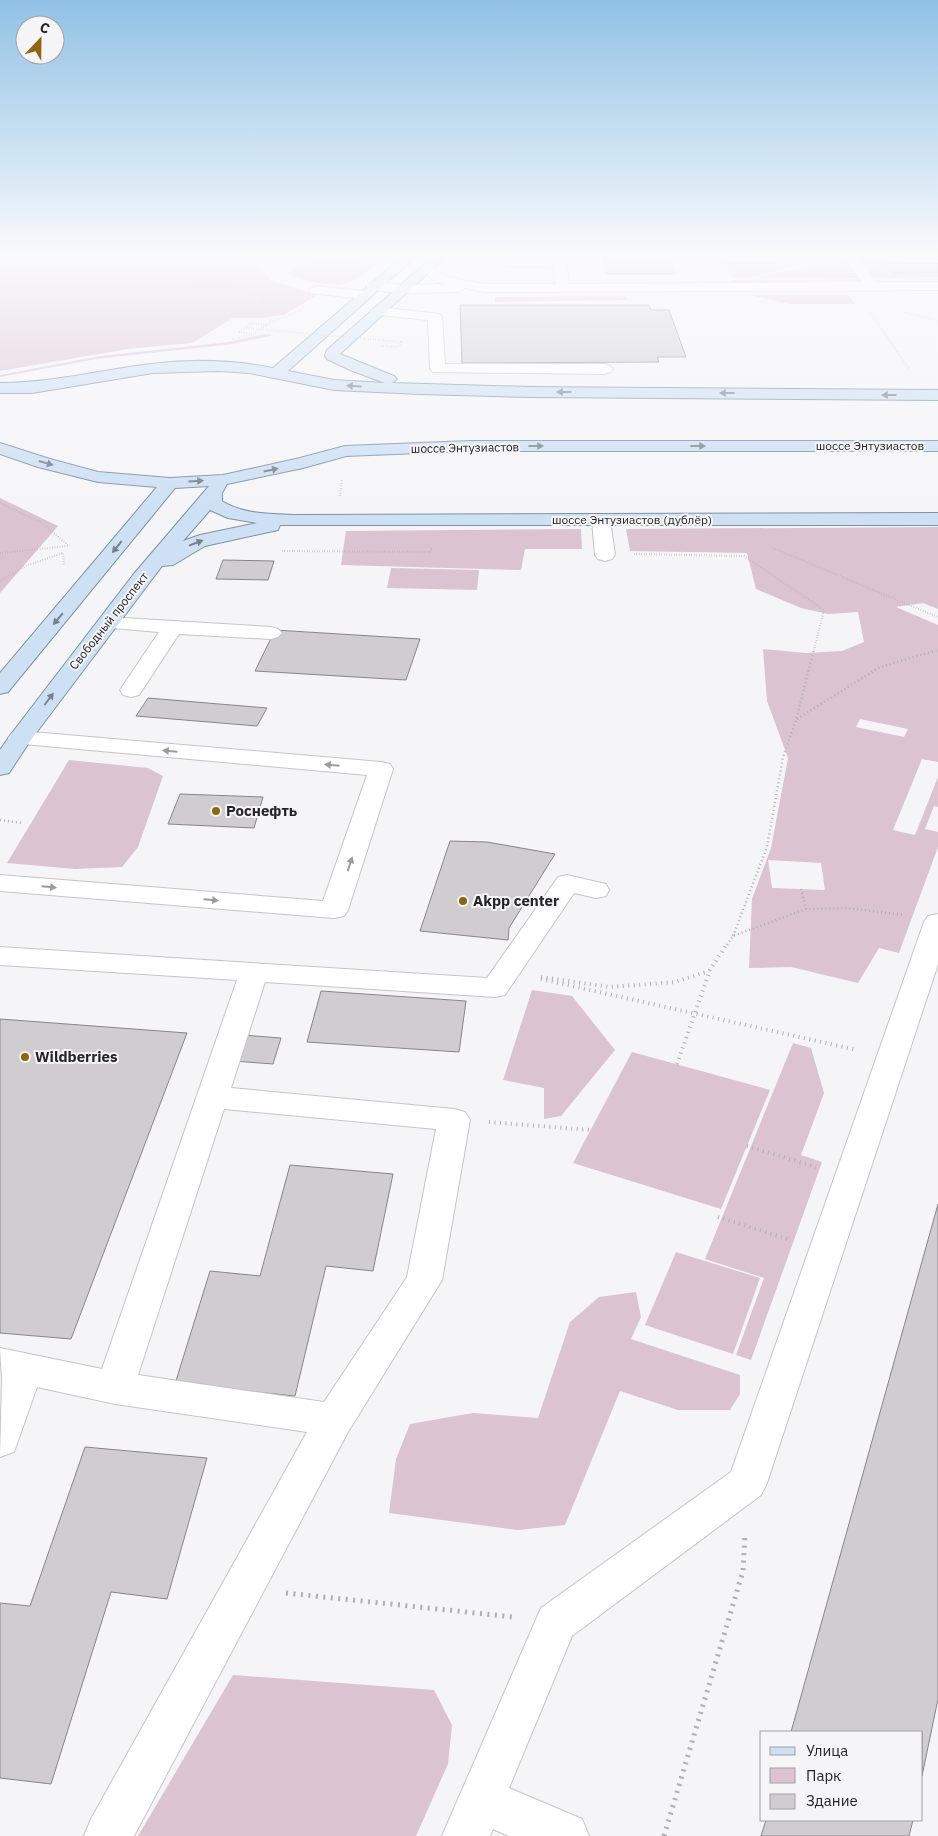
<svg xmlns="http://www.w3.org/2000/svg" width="938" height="1836" viewBox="0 0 938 1836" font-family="'IBM Plex Sans',sans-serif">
<rect width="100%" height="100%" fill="#f5f5f8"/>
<g fill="#dbc3d1" fill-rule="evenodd">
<path d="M 0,252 L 238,252 L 244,253 L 271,280 L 317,295 L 284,315 L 261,318 L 233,318 L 192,343 L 128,349 L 0,371 Z"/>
<path d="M 367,252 L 393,252 C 383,259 359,280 348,283 C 333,288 300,280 286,274 C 306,256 330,258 356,260 Z"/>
<path d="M 720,252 L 843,255 L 748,278 L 733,278 Z"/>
<path d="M 847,256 L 864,278 L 756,278 Z"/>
<path d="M 896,256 L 902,263 L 881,263 L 890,274 L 938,274 L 938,277 L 870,278 L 855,257 Z"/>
<path d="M 859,279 L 861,282 L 732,283 L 731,280 Z"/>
<path d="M 750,295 L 849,295 L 855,304 L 789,304 Z"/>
<path d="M 626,296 L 628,300 L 495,302 L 495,297 Z"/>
<path d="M 264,334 L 274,335 L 233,344 L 96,359 L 0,377 L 0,375 L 100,356 L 229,342 Z"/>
<path d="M 0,498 L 58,526 L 0,593 Z"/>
<path d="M 938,527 L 938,609 L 923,603 L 896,607 L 938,625 L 938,762 L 922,759 L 893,830 L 915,835 L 938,777 L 938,807 L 934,806 L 925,829 L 938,832 L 938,847 L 899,953 L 879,948 L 858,983 L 791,967 L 749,968 L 752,899 L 771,848 L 788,758 L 767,701 L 763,649 L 806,653 L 842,651 L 864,642 L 858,612 L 828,614 L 801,608 L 756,589 L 747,553 L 630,551 L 626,529 ZM 860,719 L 908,729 L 904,737 L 856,727 ZM 768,860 L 821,863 L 825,890 L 772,888 Z"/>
<path d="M 581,529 L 582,549 L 525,549 L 521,570 L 341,565 L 346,531 Z"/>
<path d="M 391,568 L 479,570 L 477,590 L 387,588 Z"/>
<path d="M 69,760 L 148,768 L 163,776 L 138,847 L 122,867 L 75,869 L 7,863 Z"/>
<path d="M 532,990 L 572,996 L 615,1050 L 561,1116 L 544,1119 L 544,1088 L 503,1080 Z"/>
<path d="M 793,1043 L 811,1048 L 824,1093 L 801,1155 L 822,1162 L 751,1360 L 736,1355 L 764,1278 L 705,1259 Z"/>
<path d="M 632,1052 L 770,1090 L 721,1209 L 573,1163 Z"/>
<path d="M 676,1252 L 760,1278 L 733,1354 L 645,1325 Z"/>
<path d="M 636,1292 L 641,1317 L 631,1339 L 740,1375 L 740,1394 L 730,1410 L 678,1410 L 620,1391 L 565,1525 L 518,1530 L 389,1513 L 396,1459 L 410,1424 L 473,1413 L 538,1418 L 570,1322 L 599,1297 Z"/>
<path d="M 233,1675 L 434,1690 L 452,1725 L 448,1764 L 416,1836 L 138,1836 Z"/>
</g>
<g fill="#cfcdd0" stroke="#878588">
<path d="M 603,252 L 669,252 L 675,274 L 606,274 Z"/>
<path d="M 883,263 L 938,263 L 938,273 L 891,273 Z"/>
<path d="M 460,305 L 649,305 L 651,310 L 669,310 L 686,357 L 657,357 L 659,362 L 462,363 Z"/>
<path d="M 223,560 L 274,561 L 268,580 L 216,579 Z"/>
<path d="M 275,630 L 420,639 L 406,680 L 255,671 Z"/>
<path d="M 148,698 L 267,708 L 257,726 L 136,716 Z"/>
<path d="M 180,794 L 263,797 L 254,828 L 168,824 Z"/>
<path d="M 450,841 L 487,842 L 555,854 L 509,928 L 508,940 L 420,931 Z"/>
<path d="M 321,991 L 466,1001 L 459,1052 L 307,1042 Z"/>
<path d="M 0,1019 L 187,1033 L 71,1339 L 0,1333 Z"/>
<path d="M 242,1035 L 281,1038 L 273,1064 L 233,1061 Z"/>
<path d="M 290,1165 L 393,1174 L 373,1271 L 326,1266 L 295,1396 L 175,1384 L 210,1271 L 260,1276 Z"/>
<path d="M 938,1204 L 938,1699 L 922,1776 L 922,1732 L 791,1732 Z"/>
<path d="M 85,1447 L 207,1458 L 167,1599 L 111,1592 L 51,1784 L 0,1778 L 0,1603 L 30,1606 Z"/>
<path d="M 766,1820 L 913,1820 L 909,1836 L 761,1836 Z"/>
</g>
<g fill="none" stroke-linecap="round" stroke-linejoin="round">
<g stroke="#c5c5c8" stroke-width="2">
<g id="minor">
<path d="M 506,252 L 518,252 L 518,259 L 558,259 L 580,252 L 597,252 L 595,255 L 566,265 L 569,284 L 862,282 L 842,255 L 844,252 L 938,252 L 938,259 L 858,259 L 876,282 L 938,282 L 938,290 L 485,292 L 465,288 L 459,292 C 443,292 375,296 366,286 L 373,282 L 402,285 L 444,284 C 436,282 426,275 421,268 L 427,264 L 447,277 L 485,284 L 556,284 L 553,267 L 507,266 L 506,263 Z"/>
<path d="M 712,255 L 774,255 L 780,259 L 774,263 L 708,262 L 706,259 L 708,256 Z"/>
<path d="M 316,286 L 364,291 L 371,295 L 364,299 L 311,293 L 309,290 Z"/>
<path d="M 377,307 L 440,314 L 442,317 L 445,364 L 605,364 L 610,366 L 613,369 L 610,372 L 605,374 L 433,372 L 430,369 L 428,320 L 372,314 L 370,311 Z"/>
<path d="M 601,514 L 608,516 L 610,520 L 615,555 L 612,559 L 605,561 L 598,559 L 595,555 L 592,520 L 594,516 Z"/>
<path d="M 107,617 L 271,627 L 278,629 L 282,633 L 278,637 L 271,639 L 179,634 L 139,695 L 131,697 L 123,695 L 120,690 L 159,632 L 100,627 L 97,623 L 100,619 Z"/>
<path d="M 20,731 L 381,762 L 390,764 L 393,769 L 348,910 L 344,916 L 334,918 L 0,891 L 0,875 L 323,901 L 367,775 L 12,743 L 8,738 L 12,733 Z"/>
<path d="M 567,875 L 606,884 L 609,890 L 606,896 L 596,898 L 574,893 L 505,995 L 495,997 L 265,982 L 231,1088 L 454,1109 L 465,1112 L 470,1120 L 442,1280 L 348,1432 L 134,1836 L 84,1836 L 91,1819 L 307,1432 L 115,1404 L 37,1387 L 14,1452 L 0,1457 L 2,1379 L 0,1348 L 102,1369 L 237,980 L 0,965 L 0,947 L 487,978 L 558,877 ZM 224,1109 L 436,1129 L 407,1277 L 324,1402 L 138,1375 Z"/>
<path d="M 938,914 L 938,964 L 767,1483 L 761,1495 L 572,1636 L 509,1788 L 582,1819 L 589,1836 L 509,1836 L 493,1829 L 490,1836 L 442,1836 L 541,1608 L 731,1472 L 924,922 L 928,916 Z"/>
</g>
</g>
<g stroke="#7c91a7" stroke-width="2">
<g id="major">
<path d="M 408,252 L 421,252 L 288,371 L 334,380 L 385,383 L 350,370 L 327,359 L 325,356 L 327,350 L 438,252 L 451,252 L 340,354 L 394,376 L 397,379 L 392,383 L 530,387 L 938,390 L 938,400 L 530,397 L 420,394 L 334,390 L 249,373 L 219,371 L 153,373 L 32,393 L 0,393 L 0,383 C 51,383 101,370 151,364 C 191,359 234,360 273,368 Z"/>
<path d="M 470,441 L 938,441 L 938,451 L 470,451 L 346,456 L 303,468 L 227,484 L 222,493 L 222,501 C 244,515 274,514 299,515 L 938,513 L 938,525 L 280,525 L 278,530 L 205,546 L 173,565 L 162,566 L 30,741 L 9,773 L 0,775 L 0,750 L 12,733 L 133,575 L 209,486 L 175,488 L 8,692 L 0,694 L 0,673 L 157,487 L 98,482 L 38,467 L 0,454 L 0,443 L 50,459 L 98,472 L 170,478 L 223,475 L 300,458 L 345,446 ZM 210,510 L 228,518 L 257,523 L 200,535 L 183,541 Z"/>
</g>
</g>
<g stroke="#afafb1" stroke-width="2" stroke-dasharray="0.5 2" stroke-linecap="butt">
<path d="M 100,252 L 121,256"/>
<path d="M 115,252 L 194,282 L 261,294 L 271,322"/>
<path d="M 251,252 L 279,260 L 293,257 L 330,256 L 355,252"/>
<path d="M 798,253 L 822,254"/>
<path d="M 279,260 L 274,269 L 274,275 L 292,284"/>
<path d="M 0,276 L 128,273 L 159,269"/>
<path d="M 261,294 L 290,296"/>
<path d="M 870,312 L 909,369"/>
<path d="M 902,312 L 938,321"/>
<path d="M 239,332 L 252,323 L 268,325"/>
<path d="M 253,334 L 271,322 L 302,310"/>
<path d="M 232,339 L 253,334 L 239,332"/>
<path d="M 381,346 L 397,347 L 402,342"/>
<path d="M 340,496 L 342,479"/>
<path d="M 0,503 L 42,523 L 69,546"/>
<path d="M 773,548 L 938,617"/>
<path d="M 282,551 L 431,552 L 431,546"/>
<path d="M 0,553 L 68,546"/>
<path d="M 634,554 L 744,556 L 824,610 L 814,650"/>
<path d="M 0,581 L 26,566 L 63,553 L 64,565"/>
</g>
<g stroke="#afafb1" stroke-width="2.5" stroke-dasharray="1 3" stroke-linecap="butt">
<path d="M 797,719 L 880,667 L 938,650"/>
<path d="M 0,820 L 22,823"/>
<path d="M 801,889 L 806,909"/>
<path d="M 733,936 L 767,847 L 783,757 L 796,720 L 814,649"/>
<path d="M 727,945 L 733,936 L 806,909 L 847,908 L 905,915"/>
</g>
<g stroke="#afafb1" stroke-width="4" stroke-dasharray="1 4.5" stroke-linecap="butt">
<path d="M 541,977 L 610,987 L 675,982 L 709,971"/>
<path d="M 541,979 L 857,1050"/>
<path d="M 677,1064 L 710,970 L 727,944"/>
<path d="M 489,1122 L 591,1130"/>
<path d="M 747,1146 L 816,1167"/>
<path d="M 718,1217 L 791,1240"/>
</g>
<g stroke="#afafb1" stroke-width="5" stroke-dasharray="2 5.5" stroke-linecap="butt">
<path d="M 286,1593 L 513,1617"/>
<path d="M 664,1836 L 743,1571 L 745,1533"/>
</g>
<use href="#minor" fill="#fff" fill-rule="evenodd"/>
<use href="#major" fill="#cde0f4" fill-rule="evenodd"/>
<path stroke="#afafb1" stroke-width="2" stroke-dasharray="0.5 2" stroke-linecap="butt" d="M 246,328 L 402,342"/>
</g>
<defs><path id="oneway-solid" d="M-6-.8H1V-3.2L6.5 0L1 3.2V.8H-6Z" transform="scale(1.25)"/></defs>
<g fill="#78828c">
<use href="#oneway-solid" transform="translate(354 386) rotate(-177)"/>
<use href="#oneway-solid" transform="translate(564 392) rotate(-180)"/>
<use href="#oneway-solid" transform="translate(727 393) rotate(-180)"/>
<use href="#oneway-solid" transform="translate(889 395) rotate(-180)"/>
<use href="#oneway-solid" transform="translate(536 446)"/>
<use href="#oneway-solid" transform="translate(698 446)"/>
<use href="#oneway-solid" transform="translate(46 463) rotate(16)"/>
<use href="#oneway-solid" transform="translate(271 470) rotate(-12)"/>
<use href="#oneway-solid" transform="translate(196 481) rotate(-3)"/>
<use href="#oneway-solid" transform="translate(196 543) rotate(-21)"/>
<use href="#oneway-solid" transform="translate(117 547) rotate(129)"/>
<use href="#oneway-solid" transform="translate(58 619) rotate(130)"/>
<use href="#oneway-solid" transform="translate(49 699) rotate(-53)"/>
</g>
<g fill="#9c9c9d">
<use href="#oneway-solid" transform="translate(170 751) rotate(-175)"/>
<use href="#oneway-solid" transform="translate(332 765) rotate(-175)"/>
<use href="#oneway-solid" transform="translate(350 864) rotate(-72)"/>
<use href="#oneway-solid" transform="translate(49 887) rotate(5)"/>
<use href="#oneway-solid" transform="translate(211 900) rotate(5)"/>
</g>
<linearGradient id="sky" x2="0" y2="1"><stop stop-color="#91c1e5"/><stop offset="0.5" stop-color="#fafafc"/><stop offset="1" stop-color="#fafafc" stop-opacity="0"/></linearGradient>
<rect width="938" height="509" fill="url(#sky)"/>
<g fill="#926410" stroke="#f5f5f8" stroke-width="2">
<circle cx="216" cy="811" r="5"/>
<circle cx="463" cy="901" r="5"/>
<circle cx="25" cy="1057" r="5"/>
</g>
<g text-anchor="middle" stroke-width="4" stroke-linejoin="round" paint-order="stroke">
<g font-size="12" fill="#242425" stroke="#f5f5f8">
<text x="870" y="450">шоссе Энтузиастов</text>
<text transform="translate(465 448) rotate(-1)" y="4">шоссе Энтузиастов</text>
<text x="632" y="524">шоссе Энтузиастов (дублёр)</text>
<text transform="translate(109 621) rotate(-52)" y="4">Свободный проспект</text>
</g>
<g font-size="15" font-weight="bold" fill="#242425" stroke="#f5f5f8" text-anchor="start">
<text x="226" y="816">Роснефть</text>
<text x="473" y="906">Akpp center</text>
<text x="35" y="1062">Wildberries</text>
</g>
</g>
<rect x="760" y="1731" width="162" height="90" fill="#f5f5f8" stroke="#a1a1a4"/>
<rect x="770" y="1747" width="25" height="8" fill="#cde0f4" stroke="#a1a1a4"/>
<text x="806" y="1756" font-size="15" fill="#242425">Улица</text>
<rect x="770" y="1768" width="25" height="15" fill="#dbc3d1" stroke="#a1a1a4"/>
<text x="806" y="1781" font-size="15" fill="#242425">Парк</text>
<rect x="770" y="1794" width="25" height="15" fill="#cfcdd0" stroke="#a1a1a4"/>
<text x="806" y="1806" font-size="15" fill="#242425">Здание</text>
<g transform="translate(40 40) rotate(22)"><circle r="24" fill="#f5f5f8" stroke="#a1a1a4"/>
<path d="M0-4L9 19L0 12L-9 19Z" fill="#926410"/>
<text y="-8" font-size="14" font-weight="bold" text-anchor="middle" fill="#242425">С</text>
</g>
</svg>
